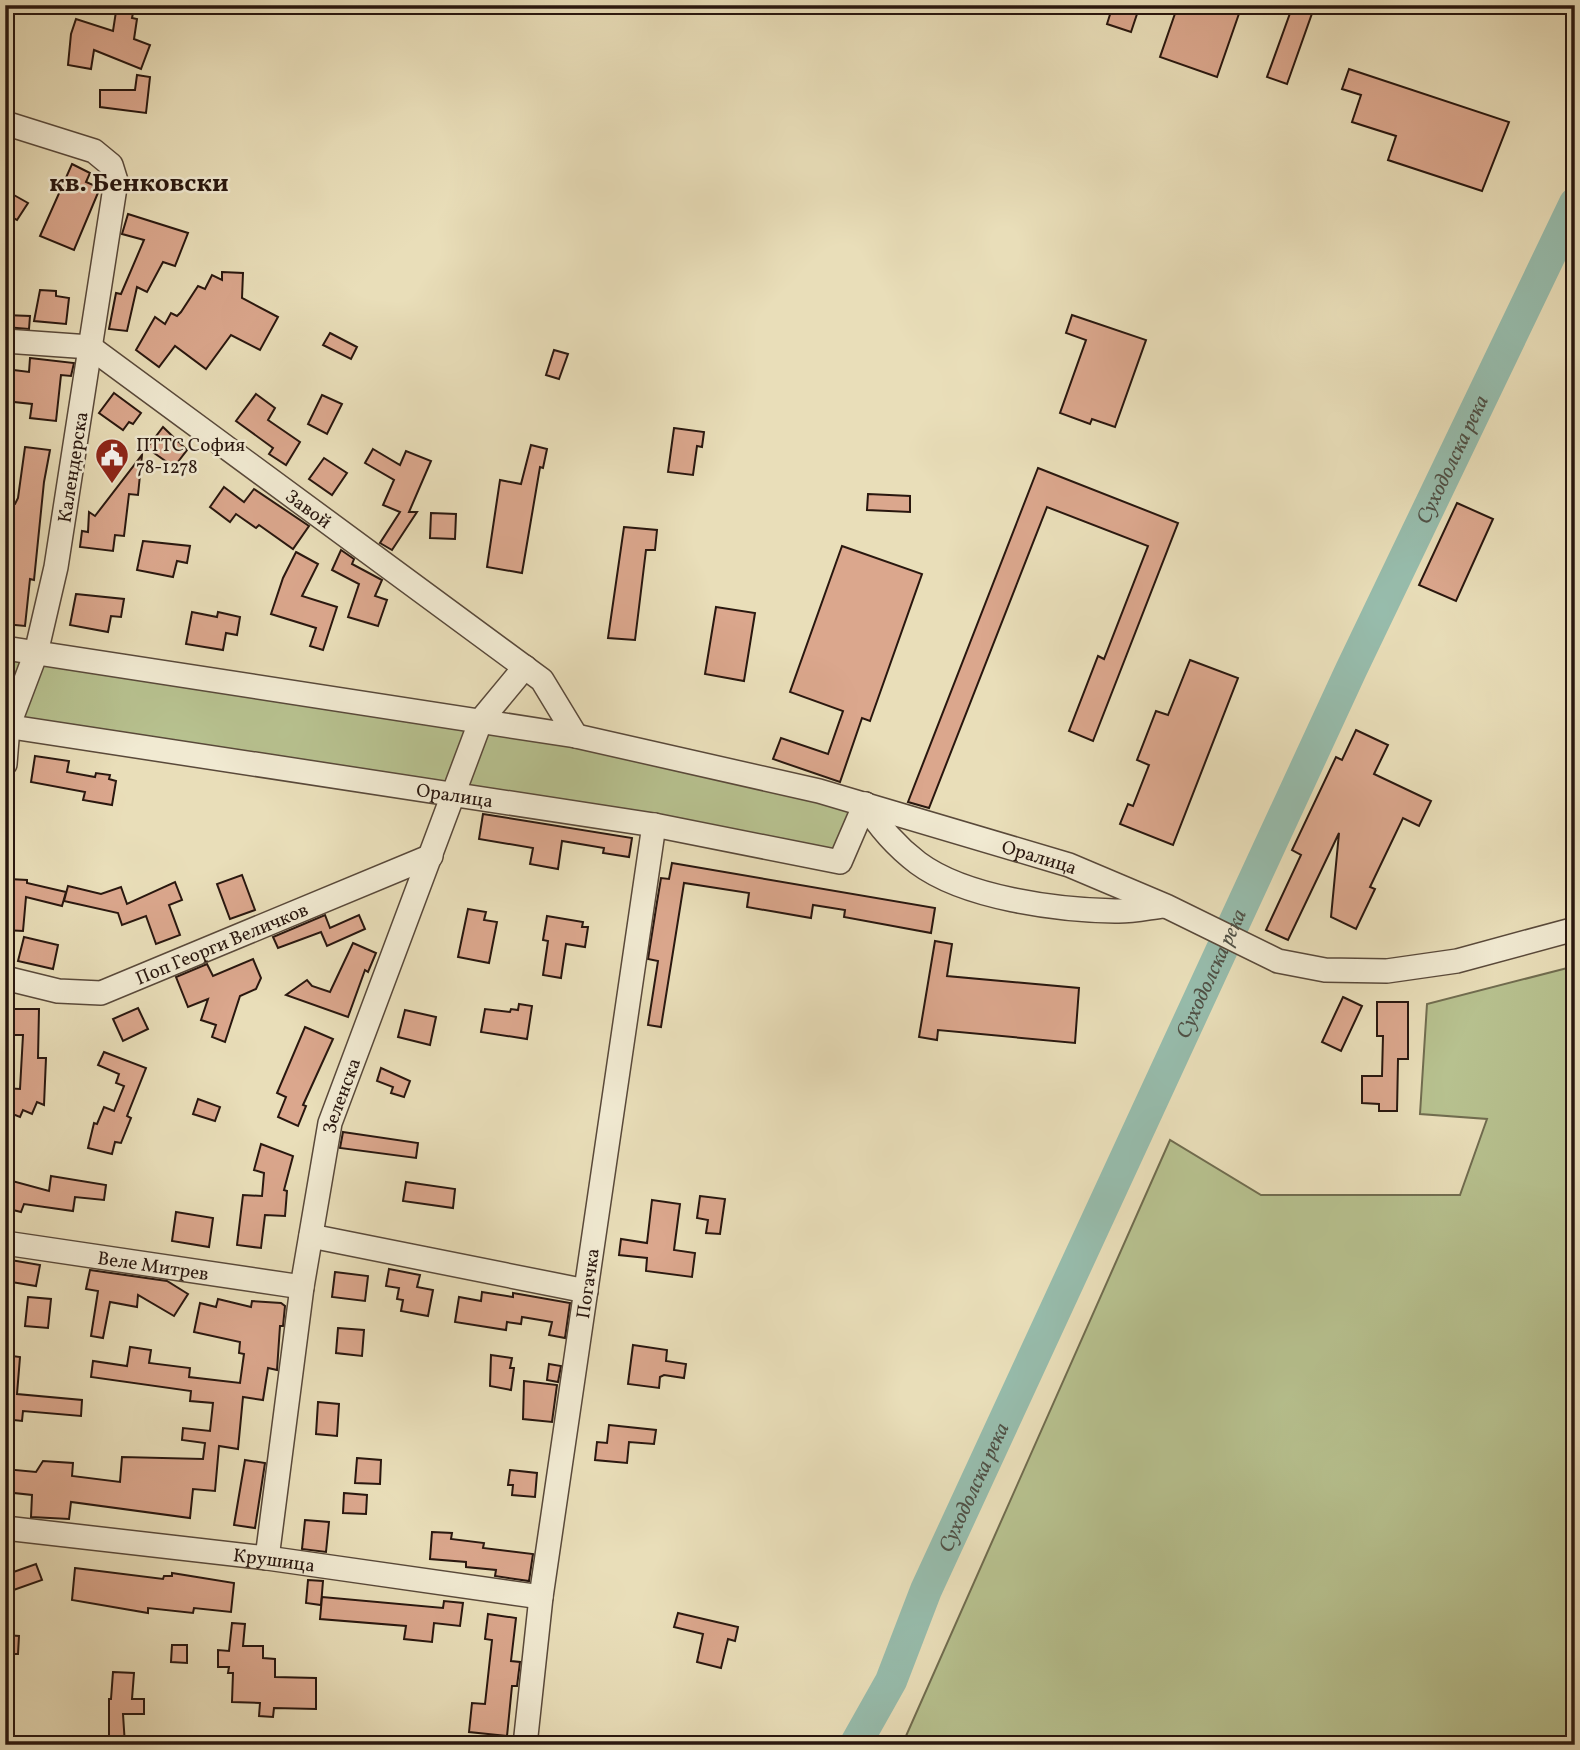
<svg xmlns="http://www.w3.org/2000/svg" width="1580" height="1750" viewBox="0 0 1580 1750" font-family="Vollkorn,serif">
<rect width="100%" height="100%" fill="#e9deb9"/>
<filter id="stains"><feTurbulence type="fractalNoise" baseFrequency=".00286" numOctaves="4"/><feColorMatrix values="0 0 0 0 .2 0 0 0 0 .09 0 0 0 0 .02 0 0 0 .5 -.17"/></filter>
<radialGradient id="worn" r=".72"><stop offset=".6" stop-color="#630" stop-opacity="0"/><stop offset="1" stop-color="#630" stop-opacity=".3"/></radialGradient>
<g fill="#b7c18f" stroke="#706c4f" stroke-width="2">
<path d="M 5,648 L 481,720 L 865,804 L 840,862 L 5,726 Z"/>
<path d="M 1575,966 L 1575,1745 L 902,1745 L 1170,1140 L 1261,1195 L 1460,1195 L 1487,1119 L 1420,1114 L 1427,1004 Z"/>
</g>
<path fill="#97bcac" stroke="#6b7a6d" stroke-width="2" d="M 1575,347 L 1575,417 L 1568,384 Z"/>
<g fill="none" stroke-linecap="round" stroke-linejoin="round">
<path stroke="#97bcac" stroke-width="32" id="s1" d="M 855,1745 L 891,1681 L 926,1590 L 1351,670 L 1575,203"/>
</g>
<g fill="#dba78d" stroke="#29170f" stroke-width="2">
<path d="M 117,5 L 134,8 L 132,18 L 137,19 L 134,39 L 150,45 L 141,69 L 94,50 L 91,69 L 68,65 L 71,34 L 76,19 L 113,31 Z"/>
<path d="M 1113,5 L 1140,5 L 1131,32 L 1107,24 Z"/>
<path d="M 1178,5 L 1242,5 L 1217,77 L 1160,57 Z"/>
<path d="M 1293,5 L 1315,5 L 1287,84 L 1267,77 Z"/>
<path d="M 1349,69 L 1509,122 L 1482,191 L 1388,160 L 1396,136 L 1352,122 L 1361,95 L 1342,89 Z"/>
<path d="M 137,75 L 150,77 L 146,113 L 100,107 L 100,90 L 135,90 Z"/>
<path d="M 72,164 L 90,173 L 86,182 L 100,188 L 74,250 L 40,236 Z"/>
<path d="M 5,190 L 28,203 L 17,220 L 5,214 Z"/>
<path d="M 128,214 L 188,233 L 175,266 L 163,262 L 147,292 L 137,287 L 127,331 L 109,329 L 116,293 L 121,294 L 144,240 L 122,234 Z"/>
<path d="M 222,272 L 243,273 L 242,298 L 278,317 L 260,350 L 231,335 L 206,369 L 175,346 L 159,367 L 136,350 L 155,317 L 165,324 L 171,313 L 177,316 L 181,312 L 198,286 L 205,289 L 212,275 L 222,280 Z"/>
<path d="M 40,290 L 56,291 L 56,296 L 69,298 L 66,324 L 34,321 Z"/>
<path d="M 5,315 L 30,316 L 29,329 L 5,327 Z"/>
<path d="M 1072,315 L 1146,340 L 1115,427 L 1092,419 L 1090,424 L 1060,413 L 1086,340 L 1066,333 Z"/>
<path d="M 330,333 L 357,347 L 351,359 L 323,345 Z"/>
<path d="M 554,350 L 568,354 L 559,379 L 546,375 Z"/>
<path d="M 30,358 L 74,363 L 71,376 L 61,375 L 56,421 L 30,418 L 32,404 L 5,401 L 5,369 L 29,372 Z"/>
<path d="M 114,393 L 141,413 L 133,424 L 129,422 L 123,430 L 99,413 Z"/>
<path d="M 256,394 L 275,408 L 268,420 L 300,442 L 286,465 L 269,454 L 273,448 L 236,421 Z"/>
<path d="M 322,395 L 342,404 L 327,434 L 308,424 Z"/>
<path d="M 163,427 L 187,450 L 174,467 L 147,448 Z"/>
<path d="M 674,428 L 704,432 L 702,447 L 697,446 L 693,475 L 668,472 Z"/>
<path d="M 531,445 L 547,449 L 543,468 L 540,467 L 522,573 L 487,567 L 500,480 L 521,484 Z"/>
<path d="M 25,447 L 50,450 L 44,482 L 34,580 L 30,579 L 25,626 L 5,624 L 7,503 L 15,504 L 18,498 Z"/>
<path d="M 373,449 L 400,465 L 406,451 L 431,461 L 409,512 L 417,512 L 392,550 L 380,543 L 400,512 L 383,505 L 394,480 L 365,463 Z"/>
<path d="M 142,455 L 138,495 L 129,494 L 124,536 L 115,535 L 113,551 L 80,547 L 82,531 L 88,532 L 89,512 L 95,516 Z"/>
<path d="M 324,458 L 347,473 L 332,495 L 309,479 Z"/>
<path d="M 1038,468 L 1178,523 L 1093,741 L 1069,731 L 1098,656 L 1104,659 L 1148,546 L 1047,507 L 929,808 L 908,802 Z"/>
<path d="M 224,487 L 244,502 L 254,489 L 309,526 L 293,549 L 259,525 L 256,528 L 236,514 L 230,522 L 210,507 Z"/>
<path d="M 868,494 L 910,496 L 910,512 L 867,510 Z"/>
<path d="M 1457,503 L 1493,519 L 1456,601 L 1419,585 Z"/>
<path d="M 431,513 L 456,514 L 455,539 L 430,538 Z"/>
<path d="M 624,527 L 657,530 L 655,550 L 646,550 L 635,640 L 608,638 Z"/>
<path d="M 143,541 L 190,546 L 187,563 L 177,561 L 173,577 L 137,570 Z"/>
<path d="M 842,546 L 922,574 L 870,721 L 862,718 L 840,782 L 773,759 L 781,738 L 828,754 L 843,711 L 790,692 Z"/>
<path d="M 341,550 L 354,559 L 352,564 L 382,580 L 375,596 L 387,600 L 378,626 L 348,617 L 359,584 L 332,570 Z"/>
<path d="M 296,552 L 318,564 L 302,596 L 337,607 L 323,650 L 310,646 L 316,628 L 271,614 L 283,578 Z"/>
<path d="M 76,594 L 124,599 L 121,617 L 111,616 L 108,632 L 70,625 Z"/>
<path d="M 716,607 L 755,613 L 744,681 L 705,674 Z"/>
<path d="M 192,612 L 217,617 L 218,612 L 240,617 L 237,635 L 226,633 L 223,650 L 186,644 Z"/>
<path d="M 1190,660 L 1238,678 L 1173,845 L 1120,824 L 1128,804 L 1133,806 L 1149,765 L 1137,760 L 1156,711 L 1168,715 Z"/>
<path d="M 1356,730 L 1388,745 L 1374,774 L 1431,801 L 1419,826 L 1403,818 L 1370,887 L 1375,889 L 1356,929 L 1331,917 L 1339,833 L 1288,940 L 1266,930 L 1301,855 L 1292,850 L 1336,757 L 1342,760 Z"/>
<path d="M 35,756 L 69,761 L 67,772 L 95,777 L 96,773 L 110,775 L 109,779 L 116,781 L 112,805 L 83,800 L 85,792 L 31,782 Z"/>
<path d="M 483,814 L 632,838 L 629,857 L 603,853 L 604,848 L 562,841 L 558,869 L 530,864 L 533,848 L 479,839 Z"/>
<path d="M 672,863 L 935,908 L 931,933 L 844,917 L 845,910 L 813,905 L 811,918 L 747,907 L 749,893 L 684,883 L 661,1027 L 648,1025 L 658,961 L 648,959 L 657,902 L 661,878 L 669,879 Z"/>
<path d="M 242,875 L 255,910 L 230,919 L 217,884 Z"/>
<path d="M 9,879 L 27,880 L 27,883 L 66,892 L 62,906 L 26,897 L 23,931 L 5,930 Z"/>
<path d="M 175,882 L 182,900 L 169,905 L 180,935 L 156,944 L 146,916 L 122,925 L 118,913 L 64,901 L 68,886 L 101,894 L 121,887 L 127,904 Z"/>
<path d="M 468,909 L 486,912 L 484,920 L 497,922 L 489,963 L 458,957 Z"/>
<path d="M 325,915 L 330,928 L 359,915 L 365,929 L 327,946 L 321,932 L 278,948 L 273,937 Z"/>
<path d="M 547,916 L 583,922 L 582,927 L 588,927 L 585,947 L 566,944 L 561,978 L 543,975 L 548,941 L 543,940 Z"/>
<path d="M 24,937 L 58,945 L 53,969 L 18,961 Z"/>
<path d="M 935,941 L 952,944 L 947,976 L 1079,988 L 1075,1043 L 938,1030 L 937,1040 L 919,1037 Z"/>
<path d="M 353,943 L 376,953 L 368,972 L 365,970 L 348,1017 L 286,995 L 307,980 L 312,986 L 330,992 Z"/>
<path d="M 253,959 L 261,978 L 256,989 L 240,996 L 225,1042 L 212,1037 L 216,1025 L 201,1020 L 208,999 L 188,1007 L 176,977 L 207,964 L 213,976 Z"/>
<path d="M 1343,997 L 1362,1006 L 1341,1051 L 1322,1042 Z"/>
<path d="M 1377,1002 L 1408,1002 L 1408,1059 L 1398,1059 L 1397,1111 L 1379,1111 L 1379,1104 L 1362,1103 L 1362,1076 L 1382,1076 L 1383,1036 L 1377,1036 Z"/>
<path d="M 519,1004 L 532,1006 L 527,1039 L 481,1032 L 485,1009 L 510,1012 L 511,1009 L 518,1010 Z"/>
<path d="M 138,1008 L 148,1029 L 123,1041 L 113,1019 Z"/>
<path d="M 12,1009 L 39,1009 L 38,1058 L 46,1058 L 44,1105 L 37,1102 L 32,1114 L 23,1110 L 20,1117 L 5,1111 L 5,1088 L 20,1089 L 23,1035 L 12,1035 Z"/>
<path d="M 405,1010 L 436,1017 L 430,1045 L 398,1037 Z"/>
<path d="M 305,1027 L 333,1039 L 303,1105 L 306,1106 L 298,1126 L 278,1117 L 286,1097 L 277,1093 Z"/>
<path d="M 104,1052 L 146,1068 L 127,1116 L 131,1118 L 121,1143 L 115,1142 L 112,1154 L 88,1148 L 94,1123 L 97,1124 L 104,1107 L 114,1111 L 124,1086 L 116,1083 L 119,1074 L 98,1065 Z"/>
<path d="M 381,1068 L 410,1081 L 404,1097 L 391,1093 L 393,1087 L 377,1081 Z"/>
<path d="M 198,1099 L 220,1107 L 215,1121 L 193,1114 Z"/>
<path d="M 343,1132 L 418,1143 L 416,1158 L 340,1148 Z"/>
<path d="M 261,1144 L 293,1156 L 284,1190 L 287,1191 L 285,1216 L 265,1215 L 261,1248 L 237,1245 L 243,1195 L 262,1196 L 264,1173 L 254,1170 Z"/>
<path d="M 51,1176 L 106,1185 L 104,1200 L 75,1197 L 73,1211 L 24,1204 L 21,1212 L 5,1208 L 5,1179 L 49,1191 Z"/>
<path d="M 406,1182 L 455,1189 L 453,1208 L 403,1201 Z"/>
<path d="M 700,1196 L 725,1199 L 720,1234 L 706,1233 L 708,1220 L 697,1218 Z"/>
<path d="M 652,1200 L 680,1204 L 674,1250 L 695,1253 L 692,1277 L 646,1271 L 647,1258 L 619,1255 L 621,1239 L 647,1243 Z"/>
<path d="M 176,1212 L 213,1218 L 209,1247 L 172,1241 Z"/>
<path d="M 5,1259 L 40,1265 L 36,1286 L 5,1281 Z"/>
<path d="M 389,1269 L 420,1275 L 417,1287 L 433,1290 L 428,1316 L 401,1311 L 403,1300 L 397,1299 L 399,1288 L 386,1286 Z"/>
<path d="M 90,1270 L 167,1281 L 188,1294 L 174,1316 L 138,1295 L 137,1307 L 110,1302 L 103,1338 L 91,1336 L 98,1291 L 86,1289 Z"/>
<path d="M 335,1272 L 368,1276 L 365,1301 L 332,1297 Z"/>
<path d="M 482,1292 L 513,1297 L 513,1293 L 570,1303 L 565,1338 L 549,1335 L 552,1322 L 522,1317 L 521,1324 L 507,1322 L 506,1330 L 455,1322 L 459,1297 L 481,1301 Z"/>
<path d="M 28,1297 L 51,1299 L 48,1328 L 25,1326 Z"/>
<path d="M 218,1299 L 251,1307 L 252,1301 L 281,1303 L 285,1306 L 283,1326 L 280,1326 L 277,1370 L 268,1368 L 263,1400 L 243,1397 L 238,1449 L 219,1446 L 215,1491 L 193,1489 L 190,1518 L 71,1502 L 69,1519 L 31,1517 L 32,1495 L 5,1492 L 5,1469 L 36,1472 L 43,1461 L 73,1463 L 72,1476 L 120,1482 L 122,1457 L 203,1459 L 205,1443 L 182,1440 L 183,1428 L 210,1431 L 213,1403 L 190,1401 L 191,1391 L 91,1377 L 93,1361 L 127,1366 L 130,1347 L 151,1350 L 149,1363 L 190,1368 L 189,1377 L 240,1383 L 244,1354 L 239,1353 L 240,1342 L 194,1332 L 200,1303 L 216,1307 Z"/>
<path d="M 338,1328 L 364,1330 L 362,1356 L 336,1353 Z"/>
<path d="M 633,1345 L 667,1350 L 666,1361 L 686,1364 L 684,1378 L 664,1375 L 660,1377 L 659,1388 L 628,1384 Z"/>
<path d="M 5,1355 L 20,1357 L 17,1394 L 82,1400 L 81,1416 L 23,1411 L 22,1421 L 5,1419 Z"/>
<path d="M 491,1355 L 512,1358 L 510,1368 L 514,1368 L 511,1390 L 490,1386 Z"/>
<path d="M 549,1364 L 561,1366 L 558,1382 L 547,1380 Z"/>
<path d="M 524,1381 L 557,1385 L 552,1422 L 523,1419 Z"/>
<path d="M 318,1402 L 339,1404 L 337,1436 L 316,1434 Z"/>
<path d="M 609,1425 L 656,1430 L 654,1444 L 629,1442 L 627,1463 L 595,1460 L 597,1442 L 607,1443 Z"/>
<path d="M 357,1458 L 381,1460 L 380,1484 L 355,1483 Z"/>
<path d="M 245,1460 L 265,1463 L 255,1528 L 234,1525 Z"/>
<path d="M 510,1470 L 537,1473 L 535,1497 L 512,1495 L 513,1485 L 508,1485 Z"/>
<path d="M 344,1493 L 367,1495 L 366,1514 L 343,1513 Z"/>
<path d="M 305,1520 L 329,1522 L 326,1552 L 302,1549 Z"/>
<path d="M 432,1532 L 452,1533 L 451,1539 L 484,1543 L 483,1548 L 533,1554 L 529,1581 L 495,1576 L 496,1570 L 466,1567 L 466,1562 L 430,1559 Z"/>
<path d="M 36,1564 L 42,1580 L 5,1593 L 5,1575 Z"/>
<path d="M 75,1568 L 163,1579 L 164,1576 L 172,1576 L 172,1573 L 234,1583 L 231,1612 L 194,1608 L 193,1613 L 148,1608 L 148,1613 L 72,1600 Z"/>
<path d="M 308,1580 L 323,1581 L 321,1605 L 306,1603 Z"/>
<path d="M 322,1597 L 443,1608 L 444,1601 L 463,1603 L 460,1626 L 434,1623 L 432,1642 L 404,1639 L 406,1626 L 320,1619 Z"/>
<path d="M 678,1613 L 738,1627 L 735,1641 L 728,1639 L 721,1668 L 697,1662 L 703,1634 L 674,1627 Z"/>
<path d="M 488,1614 L 516,1618 L 511,1661 L 520,1662 L 517,1686 L 512,1686 L 507,1736 L 469,1732 L 472,1703 L 485,1704 L 492,1640 L 485,1639 Z"/>
<path d="M 232,1623 L 245,1624 L 243,1646 L 263,1646 L 263,1658 L 275,1659 L 275,1677 L 316,1678 L 316,1709 L 274,1708 L 273,1717 L 259,1716 L 260,1703 L 232,1702 L 233,1673 L 228,1673 L 229,1667 L 218,1667 L 218,1650 L 229,1651 Z"/>
<path d="M 5,1635 L 19,1636 L 18,1654 L 5,1654 Z"/>
<path d="M 172,1645 L 187,1645 L 187,1663 L 171,1662 Z"/>
<path d="M 113,1672 L 134,1673 L 132,1699 L 144,1699 L 144,1714 L 123,1714 L 125,1745 L 109,1745 L 109,1699 L 111,1699 Z"/>
</g>
<g fill="none" stroke-linecap="round" stroke-linejoin="round">
<g stroke="#59493a" stroke-width="26">
<g id="minor">
<path d="M 5,123 L 94,151 L 111,165 L 116,181 L 56,567 L 36,653 L 8,727 L 5,764"/>
<path id="s2" d="M 5,341 L 90,347 L 542,680 L 576,736"/>
<path id="s3" d="M 5,648 L 576,736 L 819,791 L 1069,865 L 1166,906 L 1278,961 L 1325,970 L 1387,971 L 1457,961 L 1575,929"/>
<path id="s4" d="M 5,726 L 654,825 L 840,862 L 865,804"/>
<path d="M 865,804 C 879,827 897,847 918,863 C 965,898 1057,910 1115,911 C 1130,912 1147,908 1163,906"/>
<path id="s5" d="M 5,978 L 58,991 L 101,993 L 431,856"/>
<path d="M 311,1236 L 586,1291"/>
<path id="s6" d="M 5,1243 L 302,1287"/>
<path id="s7" d="M 5,1528 L 267,1558 L 541,1597"/>
<path id="s8" d="M 267,1558 L 302,1287 L 330,1123 L 481,720 L 525,667"/>
<path id="s9" d="M 525,1745 L 541,1597 L 654,825"/>
</g>
</g>
<use href="#minor" stroke="#f1ead2" stroke-width="23"/>
</g>
<defs>
<g id="civic-pin" transform="scale(1.75)"><path d="M0 17L-7.5 6A9.5 9.5 0 1 1 7.5 6Z" fill="#8f2418" stroke="#f1ead2"/><path d="M-.6-6.5H3V-4.5H.6V-3L4-1V1h2V6H-6V1h2V-1L-.6-3ZM-1.2 2.5V6h2.4V2.5Z" fill="#fff"/></g>
</defs>
<g fill-rule="evenodd">
<use href="#civic-pin" x="112" y="455"/>
</g>
<g text-anchor="middle" stroke-width="5" stroke-linejoin="round" paint-order="stroke">
<g font-size="19" fill="#29170f" stroke="#f1ead2" text-anchor="start">
<text x="136" y="451">ПТТС София<tspan x="136" dy="22">78-1278</tspan></text>
</g>
<g font-size="19" fill="#29170f" stroke="#f1ead2">
<text transform="translate(72 467) rotate(-81)" y="7">Календерска</text>
<text dy="7" stroke="none"><textPath href="#s2" startOffset="357">Завой</textPath></text>
<text dy="7" stroke="none"><textPath href="#s4" startOffset="455">Оралица</textPath></text>
<text dy="7" stroke="none"><textPath href="#s3" startOffset="1057">Оралица</textPath></text>
<text dy="7" stroke="none"><textPath href="#s5" startOffset="228">Поп Георги Величков</textPath></text>
<text dy="7" stroke="none"><textPath href="#s8" startOffset="469">Зеленска</textPath></text>
<text dy="7" stroke="none"><textPath href="#s6" startOffset="150">Веле Митрев</textPath></text>
<text dy="7" stroke="none"><textPath href="#s9" startOffset="466">Погачка</textPath></text>
<text dy="7" stroke="none"><textPath href="#s7" startOffset="271">Крушица</textPath></text>
</g>
<g font-size="21" font-style="italic" fill="#505146" stroke="#f1ead2">
<text dy="7" stroke="none"><textPath href="#s1" startOffset="1418">Суходолска река</textPath></text>
<text dy="7" stroke="none"><textPath href="#s1" startOffset="850">Суходолска река</textPath></text>
<text dy="7" stroke="none"><textPath href="#s1" startOffset="284">Суходолска река</textPath></text>
</g>
<g font-size="26" font-weight="bold" fill="#29170f" stroke="#f1ead2">
<text x="139" y="191">кв. Бенковски</text>
</g>
</g>
<rect width="1580" height="1750" fill="none" stroke="#e9deb9" stroke-width="28"/>
<rect x="7" y="7" width="1566" height="1736" fill="none" stroke="#29170f" stroke-width="3.5"/>
<rect x="14" y="14" width="1552" height="1722" fill="none" stroke="#29170f" stroke-width="2"/>
<rect width="100%" height="100%" filter="url(#stains)"/>
<rect width="100%" height="100%" fill="url(#worn)"/>
</svg>
